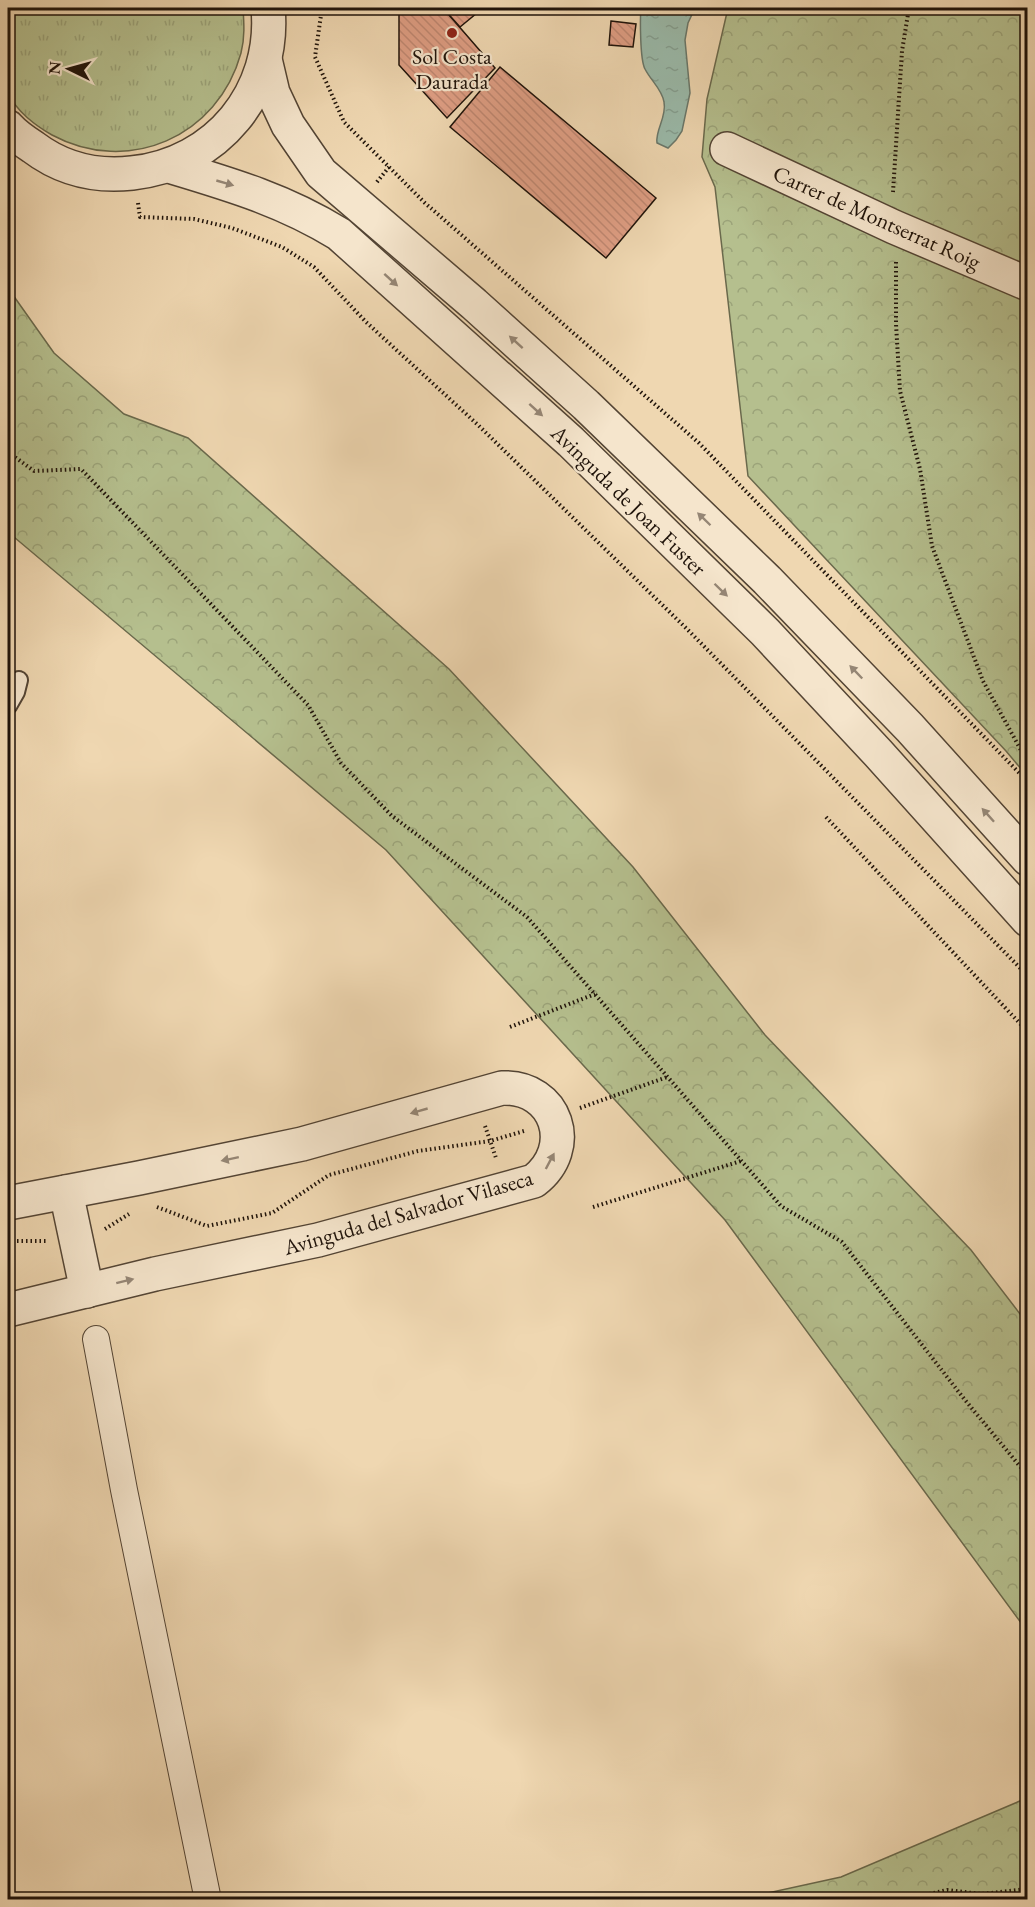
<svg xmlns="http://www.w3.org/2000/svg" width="1035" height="1907" viewBox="0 0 1035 1907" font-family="'EB Garamond',serif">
<defs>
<pattern id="grass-tufts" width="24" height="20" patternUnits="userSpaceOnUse" patternTransform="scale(1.5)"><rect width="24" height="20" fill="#b5bf8e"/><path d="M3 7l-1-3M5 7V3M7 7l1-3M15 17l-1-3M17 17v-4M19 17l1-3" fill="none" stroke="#9ba379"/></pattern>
<pattern id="forest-crowns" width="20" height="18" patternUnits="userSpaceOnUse" patternTransform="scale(1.5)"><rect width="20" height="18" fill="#b5bf8e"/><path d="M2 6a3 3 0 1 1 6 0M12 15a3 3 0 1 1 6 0" fill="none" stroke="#9ba379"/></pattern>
<pattern id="water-ripples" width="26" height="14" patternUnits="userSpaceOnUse" patternTransform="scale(1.5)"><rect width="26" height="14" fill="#9abaaa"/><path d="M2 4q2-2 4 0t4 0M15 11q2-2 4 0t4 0" fill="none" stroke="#849f91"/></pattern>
<pattern id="building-back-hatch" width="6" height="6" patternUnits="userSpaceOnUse" patternTransform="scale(1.5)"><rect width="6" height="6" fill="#df9e84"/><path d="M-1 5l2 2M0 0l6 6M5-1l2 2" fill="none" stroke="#bf8771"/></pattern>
</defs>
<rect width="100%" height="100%" fill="#efd7b1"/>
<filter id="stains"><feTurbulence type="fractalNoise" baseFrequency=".00333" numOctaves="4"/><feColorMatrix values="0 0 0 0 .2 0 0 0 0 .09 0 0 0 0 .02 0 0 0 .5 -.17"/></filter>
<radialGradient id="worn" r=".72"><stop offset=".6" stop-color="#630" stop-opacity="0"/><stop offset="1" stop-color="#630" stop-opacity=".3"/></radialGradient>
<path fill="url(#grass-tufts)" stroke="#6a694c" stroke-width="1.5" d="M 8,8 L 243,8 C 244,23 245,38 241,53 C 218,137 128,176 52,135 C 36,126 16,111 9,94 C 4,84 7,23 8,8 Z"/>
<g fill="url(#forest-crowns)" stroke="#6a694c" stroke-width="1.5">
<path d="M 728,8 L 1027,8 L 1027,114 L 1021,235 L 1021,326 L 1028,378 L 1027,776 L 1006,751 L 748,476 L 715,187 L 702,157 L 707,99 Z"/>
<path d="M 8,288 L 54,353 L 124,414 L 188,438 L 449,669 L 633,867 L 765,1035 L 971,1250 L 1027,1323 L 1027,1631 L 725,1220 L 386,850 L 8,532 Z"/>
<path d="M 1027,1798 L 1027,1899 L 740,1899 L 841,1877 Z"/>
</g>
<path fill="url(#water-ripples)" stroke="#69776a" stroke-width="1.5" d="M 641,8 L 695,8 L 688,23 L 685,40 L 690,93 L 682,131 L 676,140 L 668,148 L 657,143 C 655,130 667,117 664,102 C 662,89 651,81 645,69 C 640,60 640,20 641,8 Z"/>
<g fill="url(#building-back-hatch)" stroke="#1f130a" stroke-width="1.5">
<path d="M 399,8 L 443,8 L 495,68 L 447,118 L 399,65 Z"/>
<path d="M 443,8 L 483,8 L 460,27 Z"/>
<path d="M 611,21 L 636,24 L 633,47 L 609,45 Z"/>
<path d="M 500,67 L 656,198 L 606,258 L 450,127 Z"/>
</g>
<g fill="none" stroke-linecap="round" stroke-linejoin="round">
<g stroke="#534434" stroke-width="20">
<path id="service" d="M 8,706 L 16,692 L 19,680"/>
</g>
<g stroke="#534434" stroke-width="28">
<path id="pedestrian" d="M 96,1339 L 124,1490 L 208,1900"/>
</g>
<g stroke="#534434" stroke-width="36">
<g id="minor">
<path d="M 265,59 L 273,93 L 288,125 L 321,173 L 474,304 L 586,405 L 767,580 L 910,728 L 1028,859"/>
<path d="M 8,127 C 15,135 24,141 33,147 C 62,169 96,177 132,173 C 217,164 276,92 268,8"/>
<path d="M 727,149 L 894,227 L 1028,284"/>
<path d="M 169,166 C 229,184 284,200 339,234 L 571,442 L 765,632 L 878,753 L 1028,920"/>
<path d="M 66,1192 L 87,1291"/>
<path d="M 8,1203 L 139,1178 L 302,1144 L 502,1088 C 557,1086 577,1148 534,1181 L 318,1240 L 155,1274 L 8,1310"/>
</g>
</g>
<g stroke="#1f130a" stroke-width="4" stroke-dasharray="1.5 3" stroke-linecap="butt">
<path d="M 322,8 L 315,57 L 344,122 L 425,203 L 699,443 L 1028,782"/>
<path d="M 377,182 L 389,167"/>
<path d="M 893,192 L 902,51 L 909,8"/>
<path d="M 138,203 L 140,217 L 194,219 L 232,228 L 282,247 L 314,267 L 366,322 L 477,424 L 688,630 L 1028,976"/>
<path d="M 896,262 L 896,324 L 900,391 L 920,469 L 932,546 L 983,681 L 1028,763"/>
<path d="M 8,452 L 34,471 L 81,469 L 308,705 L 341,763 L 392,816 L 527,917 L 781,1206 L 842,1242 L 965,1400 L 1028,1476"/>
<path d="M 826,817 L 1028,1032"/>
<path d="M 510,1027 L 595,994"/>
<path d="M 580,1108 L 667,1077"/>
<path d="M 485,1126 L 496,1158"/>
<path d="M 157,1207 L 207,1226 L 272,1213 L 329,1175 L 418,1151 L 490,1141 L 524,1131"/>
<path d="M 593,1207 L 741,1161"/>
<path d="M 105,1229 L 129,1214"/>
<path d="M 8,1241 L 47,1241"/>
<path d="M 903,1900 L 947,1890 L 981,1894 L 1028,1889"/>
</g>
<use href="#service" stroke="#f5e5cc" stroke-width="16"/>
<use href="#pedestrian" stroke="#f5e5cc" stroke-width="26"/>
<use href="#minor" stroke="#f5e5cc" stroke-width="33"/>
</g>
<defs><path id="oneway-solid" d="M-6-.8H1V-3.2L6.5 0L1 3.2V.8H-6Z" transform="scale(1.5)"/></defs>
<g fill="#958675">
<use href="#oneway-solid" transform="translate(225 183) rotate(16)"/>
<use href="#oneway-solid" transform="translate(391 280) rotate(42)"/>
<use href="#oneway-solid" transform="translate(516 342) rotate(-138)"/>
<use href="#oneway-solid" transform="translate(536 410) rotate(42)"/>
<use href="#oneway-solid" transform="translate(704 519) rotate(-136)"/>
<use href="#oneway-solid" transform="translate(721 590) rotate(44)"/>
<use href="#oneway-solid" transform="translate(856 672) rotate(-134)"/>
<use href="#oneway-solid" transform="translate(988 815) rotate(-132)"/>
<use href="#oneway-solid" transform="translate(419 1111) rotate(164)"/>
<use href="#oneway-solid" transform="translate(230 1159) rotate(168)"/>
<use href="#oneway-solid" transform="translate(550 1161) rotate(-62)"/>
<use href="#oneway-solid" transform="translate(125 1281) rotate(-14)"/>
</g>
<circle fill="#8f2418" stroke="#f5e5cc" stroke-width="2" cx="452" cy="33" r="6"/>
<g text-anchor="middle" stroke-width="4.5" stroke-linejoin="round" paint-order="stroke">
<g font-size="22" fill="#1f130a" stroke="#f5e5cc">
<text x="452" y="64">Sol Costa<tspan x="452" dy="25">Daurada</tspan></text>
</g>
<g font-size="22" fill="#1f130a" stroke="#f5e5cc">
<text transform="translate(877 217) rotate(24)" y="8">Carrer de Montserrat Roig</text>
<text transform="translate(629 500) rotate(44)" y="8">Avinguda de Joan Fuster</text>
<text transform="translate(408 1212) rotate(-16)" y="8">Avinguda del Salvador Vilaseca</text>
</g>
</g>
<rect width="1035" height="1907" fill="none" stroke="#efd7b1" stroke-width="30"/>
<rect x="9" y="9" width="1017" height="1889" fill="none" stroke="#1f130a" stroke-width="3"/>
<rect x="15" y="15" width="1005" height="1877" fill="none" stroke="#1f130a" stroke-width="1.5"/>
<g transform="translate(69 69) rotate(275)" stroke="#f5e5cc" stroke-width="4.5" paint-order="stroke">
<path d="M0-4.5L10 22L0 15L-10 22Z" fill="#1f130a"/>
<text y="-9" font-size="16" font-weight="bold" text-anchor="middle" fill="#1f130a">N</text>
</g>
<rect width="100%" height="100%" filter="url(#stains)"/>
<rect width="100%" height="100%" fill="url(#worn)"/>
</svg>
